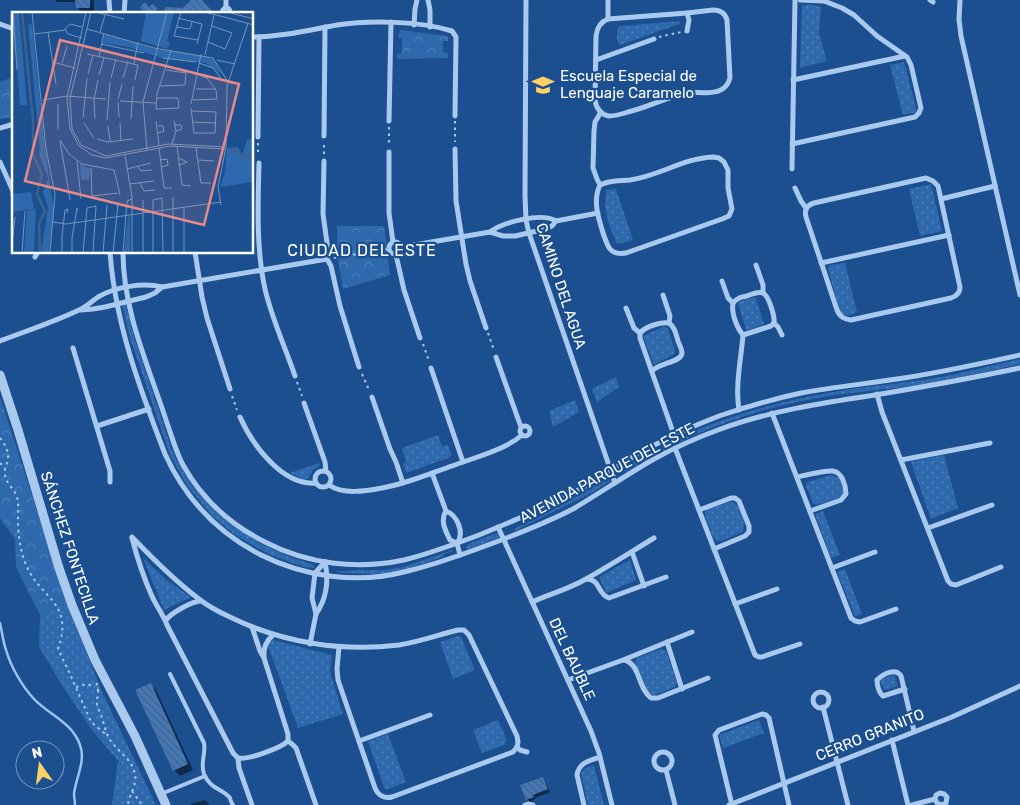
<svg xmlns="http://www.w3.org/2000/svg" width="1020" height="805" viewBox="0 0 1020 805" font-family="Rubik,sans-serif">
<defs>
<pattern id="grass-dots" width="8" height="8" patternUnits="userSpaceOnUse" patternTransform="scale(1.25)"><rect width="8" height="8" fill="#2e69ad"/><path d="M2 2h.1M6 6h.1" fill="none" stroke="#4d80b9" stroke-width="1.8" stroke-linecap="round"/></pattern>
<pattern id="forest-crowns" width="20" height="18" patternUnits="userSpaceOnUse" patternTransform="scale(1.25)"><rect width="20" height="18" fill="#2e69ad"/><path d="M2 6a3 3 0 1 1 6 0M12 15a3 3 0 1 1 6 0" fill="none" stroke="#4d80b9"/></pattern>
<pattern id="building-back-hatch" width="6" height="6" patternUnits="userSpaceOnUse" patternTransform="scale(1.25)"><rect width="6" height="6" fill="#4478b7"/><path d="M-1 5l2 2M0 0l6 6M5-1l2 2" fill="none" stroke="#486282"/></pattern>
</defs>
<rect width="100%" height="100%" fill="#1b4f8f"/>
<g fill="url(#grass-dots)">
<path d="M 809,4 L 821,7 L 819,33 L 827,61 L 800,68 L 802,6 Z"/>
<path d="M 681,21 L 679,24 L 620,45 L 617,40 L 617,30 L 620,26 Z"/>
<path d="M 904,62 L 917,112 L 903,115 L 890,65 Z"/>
<path d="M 931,184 L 942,231 L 920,236 L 909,189 Z"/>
<path d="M 616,189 L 633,240 L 617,244 L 609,225 L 605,206 L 606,190 Z"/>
<path d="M 845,263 L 857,312 L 847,316 L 840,313 L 828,268 L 830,265 Z"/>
<path d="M 755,297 L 756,299 L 764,324 L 751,329 L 746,330 L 738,303 L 740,301 Z"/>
<path d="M 126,304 L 134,337 L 173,453 L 185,475 L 196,491 L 218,513 L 259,543 L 290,557 L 314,565 L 314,568 L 304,567 L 268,554 L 235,535 L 212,516 L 186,484 L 170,455 L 161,429 L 130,338 L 122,305 Z"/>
<path d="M 663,327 L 666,327 L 668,329 L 675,351 L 674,354 L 654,365 L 643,336 Z"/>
<path d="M 1020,359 L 1020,364 C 993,370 965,376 938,382 C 898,389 857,391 817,398 C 750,410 683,435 626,472 L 623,471 L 624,468 C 693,424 772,401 852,389 C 879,385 907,383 935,378 C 963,373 992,365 1020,359 Z"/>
<path d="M 616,377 L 619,387 L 597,402 L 592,389 Z"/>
<path d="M 575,400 L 579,412 L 553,427 L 549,411 Z"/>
<path d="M 438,435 L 442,446 L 448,445 L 452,455 L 448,458 L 406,473 L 403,464 L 406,462 L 402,448 Z"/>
<path d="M 944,455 L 958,508 L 931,519 L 911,462 Z"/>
<path d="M 319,463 L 320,465 L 313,470 L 308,478 L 304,480 L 290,473 Z"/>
<path d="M 832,475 L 840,479 L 843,490 L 843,496 L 816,505 L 813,503 L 806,486 L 807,482 Z"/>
<path d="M 605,478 L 609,478 L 610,481 L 593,492 L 515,531 L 514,529 C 545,513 577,499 605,478 Z"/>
<path d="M 730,502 L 735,503 C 741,510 747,524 742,532 L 721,541 L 716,541 L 713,537 L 705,516 L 705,512 L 708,509 Z"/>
<path d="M 823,511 L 840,555 L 831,558 L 815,514 Z"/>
<path d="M 497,533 L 499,533 L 499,536 L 497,538 L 469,549 L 466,548 L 468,544 Z"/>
<path d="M 452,550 L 453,551 L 444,554 L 442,557 C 430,561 418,566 405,570 C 384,575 360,574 338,572 L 339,571 L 352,571 L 354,570 L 383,570 L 403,567 Z"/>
<path d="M 143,558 L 168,581 L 191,597 L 164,610 Z"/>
<path d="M 630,560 L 636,580 L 606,593 L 599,577 Z"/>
<path d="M 845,569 L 862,614 L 855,616 L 837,572 Z"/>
<path d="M 67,603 L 103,694 L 156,805 L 112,805 L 118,761 L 92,730 L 65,690 L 39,647 L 40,615 Z"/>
<path d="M 458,636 L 461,637 L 475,670 L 453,679 L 440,642 Z"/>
<path d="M 273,640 L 332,655 L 330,672 L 343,714 L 298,728 L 268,646 L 269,642 Z"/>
<path d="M 661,649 L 666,651 L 677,683 L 675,687 L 655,695 L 649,694 L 635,663 L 637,658 Z"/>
<path d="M 894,675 L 898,686 L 884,690 L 880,680 Z"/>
<path d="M 498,720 L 507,740 L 504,745 L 482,753 L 473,730 Z"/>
<path d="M 759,720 L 764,733 L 723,748 L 719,735 Z"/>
<path d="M 388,734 L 406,782 L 385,790 L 368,741 Z"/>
<path d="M 594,765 L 604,805 L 588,805 L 581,774 L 584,769 Z"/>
</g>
<g fill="url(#forest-crowns)">
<path d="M 400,30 L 448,36 L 448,41 L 443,41 L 443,52 L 448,53 L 448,58 L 397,59 L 397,54 L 402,53 L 402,38 L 398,38 Z"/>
<path d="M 8,79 L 14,79 L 14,117 L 0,119 L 0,82 Z"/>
<path d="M 337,226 L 384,226 L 390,275 L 343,289 L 337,254 Z"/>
<path d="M 0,397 L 67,603 L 40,615 L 16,567 L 15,539 L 0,518 Z"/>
</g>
<g fill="#0007">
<path d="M 55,0 L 94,0 L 94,11 L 81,12 L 77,7 L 77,2 L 57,2 Z"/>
<path d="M 156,8 L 159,12 L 157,14 L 147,14 Z"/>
<path d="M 150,684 L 156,690 L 193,770 L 180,776 L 174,770 Z"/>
<path d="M 543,778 L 545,781 L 550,792 L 535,798 L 535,800 L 530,802 L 527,799 Z"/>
<path d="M 205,800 L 210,805 L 191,805 L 190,804 Z"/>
</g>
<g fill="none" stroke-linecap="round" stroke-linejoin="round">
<path stroke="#9cc4f0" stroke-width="2.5" d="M 0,623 C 2,632 3,641 6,650 C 11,667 22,686 34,699 C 49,715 72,722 80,745 C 86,761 76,777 74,794 C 74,797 75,801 75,805"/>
</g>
<g fill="url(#building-back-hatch)">
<path d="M 75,0 L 90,0 L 90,8 L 76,8 Z"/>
<path d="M 191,0 L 202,0 L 215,14 L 164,14 L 165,7 L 183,8 Z"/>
<path d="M 145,2 L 149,7 L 153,4 L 158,9 L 153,13 L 154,14 L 140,14 L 143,11 L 140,7 Z"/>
<path d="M 151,683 L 188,764 L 173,771 L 135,690 Z"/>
<path d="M 543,777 L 548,789 L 533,795 L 534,797 L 526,800 L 520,785 Z"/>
</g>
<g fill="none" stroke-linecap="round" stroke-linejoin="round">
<g stroke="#a9c9ee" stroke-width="2" stroke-dasharray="2.5 4" stroke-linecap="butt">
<path d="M 659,37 L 681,32"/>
<path d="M 455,121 L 455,142"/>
<path d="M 389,127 L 389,145"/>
<path d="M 258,143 L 258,156"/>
<path d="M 324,154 L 324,141"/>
<path d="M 334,258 L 389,249"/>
<path d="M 488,333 L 494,350"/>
<path d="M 423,344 L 429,361"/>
<path d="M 362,374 L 369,390"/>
<path d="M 297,382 L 302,396"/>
<path d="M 232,396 L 237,410"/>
<path d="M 0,438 C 6,445 10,454 7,463 C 6,467 4,469 5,474 C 5,483 14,488 17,497 C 19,504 18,512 18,520 C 18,534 20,549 25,562 C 38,599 75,600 58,649 L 70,674 L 91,722 L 108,736"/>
<path d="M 0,463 L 5,468"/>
<path d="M 97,683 L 96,687 L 98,690 L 102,691"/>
<path d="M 76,687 L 87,684 L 95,687"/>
<path d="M 98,690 C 99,696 96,699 97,705 C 98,709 100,712 101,715 C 104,723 105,731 109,738 C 116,751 133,759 135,775 C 137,786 129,795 128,805"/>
<path d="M 132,791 L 142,805"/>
</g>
<g stroke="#a9c9ee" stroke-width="4">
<path d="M 170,674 L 204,743 C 206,754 200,763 204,774 C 210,789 223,789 230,798 C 230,799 232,804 233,805"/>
<path d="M 161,794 L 205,776"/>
</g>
<g stroke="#a9c9ee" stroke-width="5">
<path d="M 109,0 L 110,14"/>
<path d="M 428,0 L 430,10 L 430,27"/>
<path d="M 526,0 L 525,196 L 526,220 L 529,233 L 615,483"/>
<path d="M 608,0 L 608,19"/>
<path d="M 930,0 L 933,2"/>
<path d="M 960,0 L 959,19 L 961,36 L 1020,295"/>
<path d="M 226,7 L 229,9 L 231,14"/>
<path d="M 713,10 C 720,10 725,13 727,20 L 730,78 C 725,98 702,91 687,93 C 667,97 648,107 628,112 C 622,114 615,116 609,116 C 601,115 596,108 595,100 L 596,36 C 597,28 600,22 608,19 L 687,13 Z"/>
<path d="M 124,14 L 125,0"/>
<path d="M 221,14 L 223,10 L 226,7 L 226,0"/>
<path d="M 0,24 L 14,29"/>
<path d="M 414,25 L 415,9 L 417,0"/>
<path d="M 687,31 L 689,20 L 687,13"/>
<path d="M 252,37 C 281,37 309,30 337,25 C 369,20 421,21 452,31 L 456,37 L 455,116"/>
<path d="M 596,60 L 654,39"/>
<path d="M 793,80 L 905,56"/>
<path d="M 389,121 L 391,22"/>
<path d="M 0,128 L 14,124"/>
<path d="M 324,136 L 325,27"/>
<path d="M 258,137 L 259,37"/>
<path d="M 792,144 L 915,117 L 919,113 L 921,108 L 911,65 L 907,57 L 877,36 L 854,15 L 842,8 L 824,1 L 800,0"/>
<path d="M 455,149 L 456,201 L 466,264 L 470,281 L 486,328"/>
<path d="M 389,152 L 389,213 L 393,242"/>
<path d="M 713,157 L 719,158 L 724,162 L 728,170 L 728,188 L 732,209 L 729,216 L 722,219 L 626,253 C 620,254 615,254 611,250 C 607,246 606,240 604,236 C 599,220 592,201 600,185 C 609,180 620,181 630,180 C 659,176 684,158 713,157 Z"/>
<path d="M 324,161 L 323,214 L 328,250 L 327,259 L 331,266 L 340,306 L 359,367"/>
<path d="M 0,162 L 13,191 L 14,202"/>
<path d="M 259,163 C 258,205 256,248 265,289 C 272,319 285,347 295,376"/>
<path d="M 792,169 L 795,0"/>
<path d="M 926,178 L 933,181 L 938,186 L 960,287 C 960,293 957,296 951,298 L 851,320 C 844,319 840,317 837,310 L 806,217 C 804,210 807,205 814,203 Z"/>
<path d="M 600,185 L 597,179 L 593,168 L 594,131 L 595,122 L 601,112"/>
<path d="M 795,188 L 801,201 L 806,208"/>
<path d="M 941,199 L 995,186"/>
<path d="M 490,232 L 503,236 L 515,236 L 546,229 L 552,226 L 556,221"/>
<circle cx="395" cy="248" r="6"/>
<path d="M 402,247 L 490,232 C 503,222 542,212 556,221 L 598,213"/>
<path d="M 110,252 C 115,323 140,389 165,454 C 185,498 218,533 261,555 C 305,577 357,584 404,572 C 429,566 453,558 477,549 C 510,537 542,525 573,509 C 600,493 626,475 654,459 C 674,448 696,438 718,430 C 769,411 822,403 875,395 C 924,387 972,378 1020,368"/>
<path d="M 123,252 C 123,312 149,367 167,423 C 172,437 176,452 183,465 C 202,499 231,525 265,542 C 307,564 357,570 404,560 C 429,554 455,544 479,535 C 511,522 543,509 573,493 C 595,481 615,467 636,455 C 663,440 690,427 719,416 C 746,407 773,399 801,393 C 833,387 865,384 897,379 C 938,373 979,364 1020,355"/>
<path d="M 195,252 L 202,297 L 207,318 L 230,389"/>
<path d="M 396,255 L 404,290 L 420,338"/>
<path d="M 35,257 L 38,252"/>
<path d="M 821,263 L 949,235"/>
<path d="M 756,265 L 763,285 L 763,293"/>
<path d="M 722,281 L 728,298 L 733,303 C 731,313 737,328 743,335 C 741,360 735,385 739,410"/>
<path d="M 663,295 L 670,316 L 669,323"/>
<path d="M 733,303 C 737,298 741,297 747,296 C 752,294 758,291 763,293 C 769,296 775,317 774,323 L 771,326 L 743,335"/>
<path d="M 626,308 L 634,328 L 640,333 L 640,338 L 674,435"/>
<path d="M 81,310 L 93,309 L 105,307 L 146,297 L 155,293 L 162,287"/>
<path d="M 774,323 L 778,327 L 782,335"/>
<path d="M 640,333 C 646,326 661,322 669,323 C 675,327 676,334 678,341 C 679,344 682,349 682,353 C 682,362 659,363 652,371"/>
<path d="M 0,341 C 26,331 54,322 79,310 C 86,307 92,301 98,297 C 115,287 143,282 162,287 L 327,259"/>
<path d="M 73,348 L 110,471 L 110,482"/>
<path d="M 496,357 L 521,427"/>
<path d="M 431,368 L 463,462"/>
<path d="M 877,394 L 882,412 L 948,581 L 951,584 L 956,585 L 1001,567"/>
<path d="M 372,397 L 390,449 L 396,462 L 403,483"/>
<path d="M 304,403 L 325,462 L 326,471"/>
<path d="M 772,413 L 851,618 L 855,621 L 860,622 L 896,609"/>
<path d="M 240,417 C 252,444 282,486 316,483"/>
<path d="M 97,426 L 149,409"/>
<circle cx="525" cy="431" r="5"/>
<path d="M 675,448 L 755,655 L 759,657 L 762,657 L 800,644"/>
<path d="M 901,460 L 990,443"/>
<circle cx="323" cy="479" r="8"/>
<path d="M 432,473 L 446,511 C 457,515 465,533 457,543"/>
<path d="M 797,477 C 806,475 825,470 833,471 C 842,472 846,486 846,494 L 841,500 L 810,511"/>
<path d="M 329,485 C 343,495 366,491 382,488 C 406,484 429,474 452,466 C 473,458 505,450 522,435"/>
<path d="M 699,510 L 731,498 L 735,498 L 739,501 L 749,526 L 749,532 L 745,536 L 714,549"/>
<path d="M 446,511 C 440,520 445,530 450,540 L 457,543 L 460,555"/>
<path d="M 498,527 L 591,731 L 599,753 L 612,805"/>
<path d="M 928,528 L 992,505"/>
<path d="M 132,537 C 153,559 175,581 199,599 C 209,607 221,613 232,618 C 284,643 342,652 399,645 C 419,642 438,635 458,630 L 464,630 L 469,635 L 517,736 L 518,742 L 517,747"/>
<path d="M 132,538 C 137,557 143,576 151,594 C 155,604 164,616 167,625 L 233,753 L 238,758 L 239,768 L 252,805"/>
<path d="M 632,552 L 644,586"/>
<path d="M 832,568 L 875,552"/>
<path d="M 587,579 C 601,580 597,594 609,598 L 666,577"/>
<path d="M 532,602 C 550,594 569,589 586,579 C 609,566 631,552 654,538"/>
<path d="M 735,604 L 777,589"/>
<path d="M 316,614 C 327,598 329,581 325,562"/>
<path d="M 166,620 C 171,613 191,602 200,601"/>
<path d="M 252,627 L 260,651 L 264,658 L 288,734 L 288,741"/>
<path d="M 667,642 L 682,689"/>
<path d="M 310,644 L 316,614 L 312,598 L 315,573 L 325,562"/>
<path d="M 339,647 L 337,669 L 338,680 L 375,788 C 378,795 384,799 392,797 L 513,752 L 517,747"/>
<path d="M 264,657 C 263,648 266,641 273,635"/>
<path d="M 624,660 C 640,663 638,689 651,698 L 658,698 L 708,678"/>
<path d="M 568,680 L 623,660 L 692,632"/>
<path d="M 905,689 L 883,696 C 879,693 877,685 877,680 C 883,674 896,667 901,676 L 914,731"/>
<circle cx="821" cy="700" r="8"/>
<path d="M 823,707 L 848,805"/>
<path d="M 892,740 L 908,805"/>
<path d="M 288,741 L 292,744 L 296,748 L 316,805"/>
<path d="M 359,741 L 430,715"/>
<path d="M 517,747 L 520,750 L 527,752"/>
<circle cx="663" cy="761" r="9"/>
<path d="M 238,758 C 248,760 281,748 288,741"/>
<path d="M 666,770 L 675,805"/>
<path d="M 525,805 L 528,804 L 533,805"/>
<path d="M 584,805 L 577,775 C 579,762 590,761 600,757"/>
<path d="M 729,805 L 952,717 L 1020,686"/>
<path d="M 732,805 L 715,735 L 719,730 L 762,714 L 766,715 L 769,718 L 789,805"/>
<path d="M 912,805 L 935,799 L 936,795 L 940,793 L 944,794 L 947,797 L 946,803 L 942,805 L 937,803 L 935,799"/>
</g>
<path stroke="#a9c9ee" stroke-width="9" d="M 0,375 L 18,430 L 59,568 L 72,605 L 95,660 L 135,736 L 166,805"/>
</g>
<defs>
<g id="school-bare" transform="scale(1.725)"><path d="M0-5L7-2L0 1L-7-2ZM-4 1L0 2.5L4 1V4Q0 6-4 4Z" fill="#ffd166" stroke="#1b4f8f" stroke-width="2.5" paint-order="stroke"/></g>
</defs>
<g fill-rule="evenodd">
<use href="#school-bare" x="543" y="85"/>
</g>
<g text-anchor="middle" stroke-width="4.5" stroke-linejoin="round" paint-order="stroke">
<g font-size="15" fill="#fff" stroke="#1b4f8f" text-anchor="start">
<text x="560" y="81">Escuela Especial de<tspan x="560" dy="17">Lenguaje Caramelo</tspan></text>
</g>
<g font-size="15" fill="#fff" stroke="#1b4f8f">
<text transform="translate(561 286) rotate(72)" y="5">CAMINO DEL AGUA</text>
<text transform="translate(607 473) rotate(-28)" y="5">AVENIDA PARQUE DEL ESTE</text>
<text transform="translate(70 548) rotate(72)" y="5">SÁNCHEZ FONTECILLA</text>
<text transform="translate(572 659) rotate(65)" y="5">DEL BAUBLE</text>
<text transform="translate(870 735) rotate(-22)" y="5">CERRO GRANITO</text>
</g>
<g font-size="16" letter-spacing="1" fill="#fff" stroke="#1b4f8f">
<text x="362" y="256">CIUDAD DEL ESTE</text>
</g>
</g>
<g transform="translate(12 12)">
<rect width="241" height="241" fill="#1b4f8f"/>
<path d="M 134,0 L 162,0 L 155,29 L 158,30 L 156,37 L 129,29 ZM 241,127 L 241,170 L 208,175 L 213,160 L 230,143 L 235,128 ZM 33,136 L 42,200 L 37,241 L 29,241 L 36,196 L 31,180 L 36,166 L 27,143 L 28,137 ZM 68,152 L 78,157 L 77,168 L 69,168 ZM 24,197 L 22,237 L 21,241 L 12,241 L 15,198 Z" fill="#2e69ad"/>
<path d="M 1,0 L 7,0 L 15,93 L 8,93 ZM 20,12 L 33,136 L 28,137 L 16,13 ZM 93,22 L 142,37 L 194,44 L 202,48 L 210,63 L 194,51 L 149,46 L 117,35 L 91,31 ZM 226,135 L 230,143 L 213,160 L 215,136 ZM 118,204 L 118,241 L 112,241 L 116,205 Z" fill="#2e69ad"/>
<path d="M 19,180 L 22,197 L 0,200 L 0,182 Z" fill="#2e69ad"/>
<path fill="none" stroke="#3c6290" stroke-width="2.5" d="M 10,0 L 21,108 L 21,142 L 30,162 L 25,182 L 33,199 L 27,212 L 28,241M 218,138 L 242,147"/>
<path fill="none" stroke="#7695bc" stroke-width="1" d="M 1,0 L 5,58M 20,0 L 34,137 L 43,182 L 38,241M 74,0 L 55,86 L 58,117 L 67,134 L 80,143 L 94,146 L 158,134 L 213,137M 79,0 L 58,86 L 60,117 L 69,133 L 94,144 L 156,132 L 214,135M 169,0 L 162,24 L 186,28M 193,0 L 242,13M 215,0 L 242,7M 87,1 L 112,7M 166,6 L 190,12 L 185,32M 164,15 L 178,17 L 180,10M 75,17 L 142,36 L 201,46 L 216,70M 36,20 L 44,72M 88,20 L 93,3M 23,22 L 53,18M 70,26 L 56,22 L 53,17 L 58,12 L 70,15M 196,30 L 213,37 L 220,21 L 200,14M 89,32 L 132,41M 75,42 L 126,53 L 123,68M 193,43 L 202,3M 87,45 L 92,21M 151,46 L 184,50M 205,48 L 223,52M 41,50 L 63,56M 50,51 L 55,34M 122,51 L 126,30M 187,51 L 201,56 L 211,69M 76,62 L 81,43M 87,63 L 92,46M 99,66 L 104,47M 111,66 L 116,49M 148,74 L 173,73 L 174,61 L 154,58M 184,77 L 204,77M 145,86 L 166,86 L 167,96 L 144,97 L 145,82 L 159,38M 106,87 L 110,72M 31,88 L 55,84 L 94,87M 181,88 L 205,87 L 204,78 L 195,66 L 187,63M 108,89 L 144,91M 106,90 L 107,105M 46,92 L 46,117M 179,92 L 189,42M 179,96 L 182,121 L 203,121 L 204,100 L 180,99M 71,106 L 75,66M 83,107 L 82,88 L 86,68M 119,107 L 121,74M 95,108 L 98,70M 144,109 L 147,133M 180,110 L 204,111M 72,111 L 82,126M 108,111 L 109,129M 163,113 L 169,113 L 170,117 L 164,119M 96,114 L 98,129M 146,114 L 151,114 L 152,119 L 146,121M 85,127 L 96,130 L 121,127M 48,128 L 57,142 L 70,152 L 102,158 L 108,183M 48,129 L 58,188M 160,132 L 164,119 L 162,109M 165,134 L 170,173 L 179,174M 147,136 L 152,176 L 160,176M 184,136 L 189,171 L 199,171M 135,138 L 131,90 L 155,0M 113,143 L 120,185 L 120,241M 167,146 L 175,150 L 168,153M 148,148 L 155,147 L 156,153 L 149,155M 186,148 L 202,149M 65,149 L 69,187M 126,155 L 129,159 L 140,158M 79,156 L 80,184 L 106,181M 115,157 L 139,151M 128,171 L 132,179 L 143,178M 118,172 L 142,169M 161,185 L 161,241M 209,193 L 206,175 L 214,135 L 215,74 L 236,11M 41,210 L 54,212 L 209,190M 0,232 L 3,205M 10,241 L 13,199M 50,241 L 50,224 L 53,198 L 56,197 L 55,201M 60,241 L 60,226 L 65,196 L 65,200M 71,241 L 75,196 L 84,194 L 81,241M 91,241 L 95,193M 101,241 L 106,192 L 105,195M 111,241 L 115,189 L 120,187M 131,241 L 131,188M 141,241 L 141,188 L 150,186 L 151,241M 172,241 L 172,196"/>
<path fill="#e88989" fill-opacity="0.15" stroke="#e88989" stroke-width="2.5" d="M 48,28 L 227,72 L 192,213 L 13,169 Z"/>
<rect width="241" height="241" fill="none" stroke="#fff" stroke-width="2.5"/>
</g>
<g transform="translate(40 765) rotate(346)"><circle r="24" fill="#1b4f8f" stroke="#7695bc"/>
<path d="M0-4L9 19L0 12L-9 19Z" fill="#ffd166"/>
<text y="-8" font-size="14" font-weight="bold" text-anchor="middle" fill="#ffffff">N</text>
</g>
</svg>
